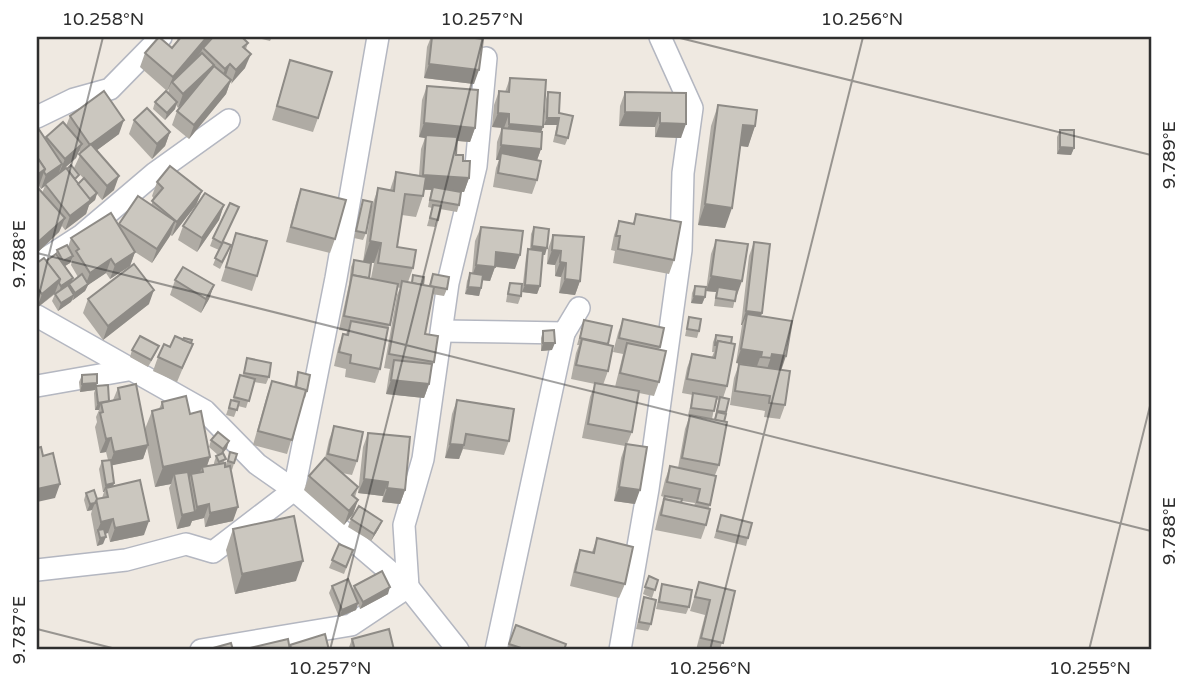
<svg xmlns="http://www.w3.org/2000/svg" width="1188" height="687" viewBox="0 0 1188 687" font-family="'Varela Round',sans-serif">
<rect width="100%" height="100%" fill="#efe9e1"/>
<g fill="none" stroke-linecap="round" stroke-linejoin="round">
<g stroke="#b4b7c1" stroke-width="24">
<g id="minor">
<path d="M 37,117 L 74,99 L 110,89 L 161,37"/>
<path d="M 37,264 L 82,235 L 155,173 L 229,120"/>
<path d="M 37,316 L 205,411 L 257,464 L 294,490 L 408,587 L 458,650"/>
<path d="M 442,331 L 564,333 L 579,308"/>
<path d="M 37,386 L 128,370"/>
<path d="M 37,570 L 126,560 L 186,544 L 213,552 L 294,490 L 336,278 L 378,37"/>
<path d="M 201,650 L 351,625 L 408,587 L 404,525 L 423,459 L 448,283 L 476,166 L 486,58"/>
<path d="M 496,650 L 564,333"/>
<path d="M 620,650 L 648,489 L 681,250 L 683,173 L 692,108 L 660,37"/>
</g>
</g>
<use href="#minor" stroke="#fff" stroke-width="21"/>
</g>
<g fill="#afaba4" fill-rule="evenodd">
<path d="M 175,37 L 242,37 L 248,43 L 246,49 L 245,68 L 230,83 L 226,94 L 189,139 L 172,125 L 177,111 L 182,104 L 178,108 L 176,105 L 175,109 L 165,120 L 153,109 L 155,102 L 168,93 L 169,89 L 167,91 L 140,67 L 145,53 L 172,48 L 178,40 Z"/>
<path d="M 254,37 L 272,37 L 270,41 Z"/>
<path d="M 431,37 L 467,37 L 474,84 L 424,78 L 427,47 Z"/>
<path d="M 290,60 L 318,118 L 313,132 L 272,120 Z"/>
<path d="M 510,78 L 541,132 L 541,149 L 537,160 L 537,180 L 532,194 L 493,187 L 496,168 L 499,160 L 496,160 L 497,142 L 502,128 L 504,128 L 492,127 L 494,105 L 499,91 L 505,92 Z"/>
<path d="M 427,86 L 475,128 L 470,142 L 457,141 L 456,155 L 463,161 L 469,178 L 464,192 L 461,192 L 459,205 L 457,212 L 440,209 L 435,227 L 427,226 L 432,208 L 428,207 L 431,190 L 424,190 L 423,196 L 416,217 L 402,215 L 397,247 L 413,268 L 408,282 L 411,283 L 413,275 L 423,285 L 429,286 L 433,274 L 447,289 L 444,296 L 432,294 L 425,334 L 434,362 L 431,369 L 429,384 L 424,398 L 386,394 L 389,374 L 390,369 L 384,368 L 397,295 L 400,288 L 397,287 L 380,369 L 375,383 L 345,377 L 346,369 L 334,366 L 338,348 L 343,334 L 346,335 L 347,331 L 339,330 L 349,284 L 351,267 L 354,260 L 363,262 L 371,209 L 378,188 L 390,190 L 396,172 L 419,175 L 421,149 L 425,138 L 419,137 L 422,100 ZM 371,263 L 374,263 L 371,278 L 369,278 Z"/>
<path d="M 548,92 L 568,138 L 565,145 L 553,142 L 557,125 L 544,125 L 546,99 Z"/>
<path d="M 625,92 L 686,93 L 681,138 L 655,137 L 655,127 L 619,126 L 620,106 Z"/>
<path d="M 718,105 L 755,126 L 748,147 L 740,146 L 725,228 L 698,225 L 711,126 Z"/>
<path d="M 70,116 L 119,134 L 97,150 L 114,190 L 102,200 L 97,194 L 95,200 L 89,205 L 86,214 L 65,230 L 62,226 L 59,232 L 37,253 L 37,129 L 45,139 L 46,137 L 66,126 ZM 79,151 L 81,153 L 74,168 L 84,179 L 78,184 L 77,182 L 58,174 L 59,172 L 59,173 L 76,158 ZM 39,186 L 41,189 L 45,186 L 42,193 L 38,189 Z"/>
<path d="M 134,120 L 170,132 L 165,146 L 152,159 L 129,134 Z"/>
<path d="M 1060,130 L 1074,148 L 1071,155 L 1057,154 L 1057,137 Z"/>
<path d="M 157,182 L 202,191 L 196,205 L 172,236 L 170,235 L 152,263 L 135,252 L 130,266 L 110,279 L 106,273 L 88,285 L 85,291 L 58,311 L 52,301 L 55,294 L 37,308 L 37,263 L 46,261 L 55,255 L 57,250 L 68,247 L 71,238 L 119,226 L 119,224 L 151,205 L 154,199 L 152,196 ZM 71,260 L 72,261 L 71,265 L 78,277 L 71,282 L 73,278 L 65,266 L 70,263 Z"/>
<path d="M 301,189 L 335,239 L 330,253 L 286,242 L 296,203 Z"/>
<path d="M 363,200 L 366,233 L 363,240 L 354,238 Z"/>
<path d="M 224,205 L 219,220 L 197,252 L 178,240 L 183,226 Z"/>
<path d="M 239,207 L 220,248 L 228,253 L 220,269 L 213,265 L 219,250 L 210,246 L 213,238 Z"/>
<path d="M 636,214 L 674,260 L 669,274 L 613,263 L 615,251 L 611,250 L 614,235 L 619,221 L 633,224 Z"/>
<path d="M 481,227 L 515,269 L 495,267 L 490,281 L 482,280 L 481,288 L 479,296 L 465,294 L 467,281 L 470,273 L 472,274 L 475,241 Z"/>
<path d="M 534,227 L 545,255 L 542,255 L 540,286 L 537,294 L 522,292 L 526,257 L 528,249 L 530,249 L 531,234 Z"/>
<path d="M 236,233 L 257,276 L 252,291 L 221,281 Z"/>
<path d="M 553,235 L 580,281 L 575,295 L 559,293 L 561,277 L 555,276 L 555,265 L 547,264 L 548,249 Z"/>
<path d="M 716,240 L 737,295 L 736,295 L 733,308 L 714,306 L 716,292 L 706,291 L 711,254 Z"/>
<path d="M 754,242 L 762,313 L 761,316 L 781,370 L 785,405 L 780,419 L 764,417 L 765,411 L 730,405 L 734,378 L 739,364 L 757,366 L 736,363 L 742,325 L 741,325 L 749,256 Z"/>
<path d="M 175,280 L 214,285 L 209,299 L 201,313 L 170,295 Z"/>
<path d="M 510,283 L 521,296 L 518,304 L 506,302 L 508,290 Z"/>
<path d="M 695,286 L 705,297 L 702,304 L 691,303 L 692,293 Z"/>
<path d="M 88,299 L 149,304 L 103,340 L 83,313 Z"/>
<path d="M 689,317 L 699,331 L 697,338 L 685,336 Z"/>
<path d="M 623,319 L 660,347 L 659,350 L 659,382 L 654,396 L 639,393 L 632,432 L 627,444 L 635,504 L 614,501 L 621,458 L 625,446 L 582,438 L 590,397 L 595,384 L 571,379 L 576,353 L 579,345 L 577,345 L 584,320 L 608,345 L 608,371 L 603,385 L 615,387 L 623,354 L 613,352 L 618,333 Z"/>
<path d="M 543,331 L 552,350 L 541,351 L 541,338 Z"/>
<path d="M 716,335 L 727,386 L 723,398 L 729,399 L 725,414 L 719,465 L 715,475 L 706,525 L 701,539 L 655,530 L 659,513 L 664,497 L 661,496 L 665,480 L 670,466 L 678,468 L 685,429 L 690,415 L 688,415 L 693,395 L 682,393 L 687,368 L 692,354 L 712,357 L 714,352 L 712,352 L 713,342 ZM 716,399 L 719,400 L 714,420 L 693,416 L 712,419 ZM 682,501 L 695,503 L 694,506 L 681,503 Z"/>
<path d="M 191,343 L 193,344 L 177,382 L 153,371 L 158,357 L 170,347 Z"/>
<path d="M 159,346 L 156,353 L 148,367 L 130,357 L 132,350 Z"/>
<path d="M 247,358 L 269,377 L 266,384 L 254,382 L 246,408 L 238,406 L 234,417 L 226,415 L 231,400 L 233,400 L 240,375 L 243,375 Z"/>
<path d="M 298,372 L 307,391 L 305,398 L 304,398 L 287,454 L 253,445 L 267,395 L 272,381 L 294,387 Z"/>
<path d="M 82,375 L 97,383 L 96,386 L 109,401 L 113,400 L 118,388 L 145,429 L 152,411 L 159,409 L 162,402 L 190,414 L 210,457 L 207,466 L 214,465 L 214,463 L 216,456 L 218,455 L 209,447 L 211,440 L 227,448 L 223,453 L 225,467 L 230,452 L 237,454 L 232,470 L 231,469 L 233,521 L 205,527 L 204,518 L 192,521 L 190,526 L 177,529 L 169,488 L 171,484 L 155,487 L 147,447 L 143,459 L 111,465 L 114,483 L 113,486 L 144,535 L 110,542 L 108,533 L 105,534 L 103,544 L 97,546 L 91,514 L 92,510 L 87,511 L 84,500 L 86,493 L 97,499 L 102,498 L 104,492 L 103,492 L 99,469 L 102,461 L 108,460 L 106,452 L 100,453 L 95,427 L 97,422 L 96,417 L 99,410 L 95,410 L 94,393 L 95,390 L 80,392 L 79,382 Z"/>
<path d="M 457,400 L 509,441 L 504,455 L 463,449 L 459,459 L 445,458 L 452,414 Z"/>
<path d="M 334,426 L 357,461 L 352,475 L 342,473 L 358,487 L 355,497 L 358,500 L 353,514 L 344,525 L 304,490 L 309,476 L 325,458 L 329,440 Z"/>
<path d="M 368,433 L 405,490 L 400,504 L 382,502 L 383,496 L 358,493 L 363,447 Z"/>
<path d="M 721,515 L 748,538 L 746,546 L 714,538 Z"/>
<path d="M 351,519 L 379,528 L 371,541 L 348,527 Z"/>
<path d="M 233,529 L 296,581 L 235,594 L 226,550 Z"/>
<path d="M 597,538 L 625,584 L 619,598 L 570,586 L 575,564 L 580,550 L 592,552 Z"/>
<path d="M 339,544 L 353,550 L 344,574 L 329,568 Z"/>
<path d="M 649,576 L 658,580 L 652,598 L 643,594 Z"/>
<path d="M 699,582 L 735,591 L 720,650 L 696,650 L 705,615 L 690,611 Z"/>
<path d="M 662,584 L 689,607 L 686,614 L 656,609 L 660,591 Z"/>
<path d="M 332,586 L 353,590 L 354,586 L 388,594 L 360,609 L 358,604 L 356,610 L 339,617 L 329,593 Z"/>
<path d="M 644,597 L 651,624 L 648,631 L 636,629 Z"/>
<path d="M 516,625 L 564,650 L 507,650 Z"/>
<path d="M 352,639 L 394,650 L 348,650 Z"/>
</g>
<g fill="#8e8b86">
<path d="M 207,37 L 214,37 L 203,48 L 201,52 L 174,84 L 172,82 L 167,91 L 173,77 Z"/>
<path d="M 251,54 L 245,68 L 231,84 L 236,70 Z"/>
<path d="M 230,64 L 225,78 L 220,83 L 225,69 Z"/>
<path d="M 429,64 L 479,70 L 474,84 L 424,78 Z"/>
<path d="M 214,65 L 209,79 L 178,108 L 183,94 Z"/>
<path d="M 231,80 L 226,94 L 189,139 L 194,125 Z"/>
<path d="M 177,102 L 175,109 L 165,120 L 167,113 Z"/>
<path d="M 625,112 L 660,113 L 655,127 L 619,126 Z"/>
<path d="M 498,113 L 509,114 L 504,128 L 492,127 Z"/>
<path d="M 547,118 L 559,118 L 557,125 L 544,125 Z"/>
<path d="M 124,120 L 119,134 L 85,159 L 90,145 Z"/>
<path d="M 424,123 L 475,128 L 470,142 L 426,138 L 426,135 L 425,138 L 419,137 Z"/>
<path d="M 660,123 L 686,124 L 681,138 L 655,137 Z"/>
<path d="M 509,124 L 543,127 L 538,141 L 504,138 Z"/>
<path d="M 743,125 L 755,126 L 748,147 L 735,145 Z"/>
<path d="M 170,132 L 165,146 L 152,159 L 157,144 Z"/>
<path d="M 82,144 L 76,158 L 59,173 L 65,159 Z"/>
<path d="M 501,145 L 541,149 L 536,163 L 501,153 L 499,160 L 496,160 Z"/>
<path d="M 1060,147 L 1074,148 L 1071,155 L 1057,154 Z"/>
<path d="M 62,164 L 57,178 L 45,184 L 45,186 L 41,189 L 46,175 Z"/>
<path d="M 45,169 L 38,189 L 37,190 L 37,175 Z"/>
<path d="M 423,175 L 469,178 L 464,192 L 418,189 Z"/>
<path d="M 119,176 L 114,190 L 102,200 L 107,186 Z"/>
<path d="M 202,191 L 196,205 L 172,236 L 177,222 Z"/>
<path d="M 97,193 L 95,200 L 89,205 L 86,214 L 65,230 L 70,216 Z"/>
<path d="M 705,204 L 732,208 L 725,228 L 698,225 Z"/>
<path d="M 224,205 L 219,220 L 197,252 L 202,238 Z"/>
<path d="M 65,218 L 59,232 L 37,253 L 37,243 Z"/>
<path d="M 175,221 L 170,236 L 152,263 L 157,249 Z"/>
<path d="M 370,241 L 381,243 L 374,263 L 363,262 Z"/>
<path d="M 532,246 L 547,248 L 545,255 L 529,253 Z"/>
<path d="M 552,250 L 561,251 L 555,265 L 547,264 Z"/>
<path d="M 135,252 L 130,266 L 110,279 L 115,265 Z"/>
<path d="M 496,252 L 520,255 L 515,269 L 491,266 Z"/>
<path d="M 73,256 L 70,263 L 60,269 L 63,261 Z"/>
<path d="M 111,259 L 106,273 L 88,285 L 85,291 L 73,300 L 75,293 L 85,286 L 90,273 Z"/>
<path d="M 560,262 L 566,263 L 561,277 L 555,276 Z"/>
<path d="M 476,265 L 495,267 L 490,281 L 471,279 Z"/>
<path d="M 711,276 L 742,281 L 737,295 L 717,292 L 718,287 L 716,292 L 706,291 Z"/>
<path d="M 73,278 L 70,285 L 69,284 L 67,287 L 59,293 L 61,286 Z"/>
<path d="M 60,279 L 55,293 L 37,308 L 42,294 Z"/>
<path d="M 565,279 L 580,281 L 575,295 L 559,293 Z"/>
<path d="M 214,285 L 209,299 L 201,313 L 206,299 Z"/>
<path d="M 525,285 L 540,286 L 537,294 L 522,292 Z"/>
<path d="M 468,287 L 481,288 L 479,296 L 465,294 Z"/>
<path d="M 154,290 L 149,304 L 103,340 L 108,326 Z"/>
<path d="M 74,295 L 71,302 L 58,311 L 61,303 Z"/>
<path d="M 694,296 L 705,297 L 702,304 L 691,303 Z"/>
<path d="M 746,311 L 762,313 L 757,327 L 747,314 L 742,325 L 741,325 Z"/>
<path d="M 543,343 L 555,343 L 552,350 L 541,351 Z"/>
<path d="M 741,349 L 762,352 L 757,366 L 736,363 Z"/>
<path d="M 772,354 L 786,356 L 781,371 L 767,369 Z"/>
<path d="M 391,380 L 429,384 L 424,398 L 386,394 Z"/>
<path d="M 97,383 L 95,390 L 80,392 L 82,384 Z"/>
<path d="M 110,402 L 101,403 L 99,410 L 95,410 L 98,403 Z"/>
<path d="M 111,438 L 106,452 L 100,453 L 106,439 Z"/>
<path d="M 229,441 L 227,448 L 220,456 L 223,449 Z"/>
<path d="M 450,444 L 464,445 L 459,459 L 445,458 Z"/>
<path d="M 148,445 L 143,459 L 109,466 L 114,452 Z"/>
<path d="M 210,457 L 203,477 L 202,467 L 198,478 L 191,474 L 189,480 L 174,474 L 171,484 L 155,487 L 163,467 Z"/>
<path d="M 364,479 L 388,482 L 383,496 L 358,493 Z"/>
<path d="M 114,483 L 112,490 L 106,488 L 104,492 L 103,492 L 106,485 Z"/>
<path d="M 60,484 L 55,498 L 37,502 L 37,489 Z"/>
<path d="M 619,487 L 640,490 L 635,504 L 614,501 Z"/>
<path d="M 387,488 L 405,490 L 400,504 L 382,502 Z"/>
<path d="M 358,500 L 353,514 L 344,525 L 349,511 Z"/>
<path d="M 95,503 L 92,510 L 87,511 L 90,504 Z"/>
<path d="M 209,504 L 204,518 L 192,521 L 190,526 L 177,529 L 182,515 L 195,512 L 197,507 Z"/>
<path d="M 238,507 L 233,521 L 205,527 L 210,513 Z"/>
<path d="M 113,519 L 108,533 L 99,535 L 98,530 L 95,536 L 101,522 Z"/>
<path d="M 149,521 L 144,535 L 110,542 L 115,528 Z"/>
<path d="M 382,521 L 379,528 L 371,541 L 374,534 Z"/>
<path d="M 106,537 L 103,544 L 97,546 L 100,538 Z"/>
<path d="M 303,561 L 296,581 L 235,594 L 242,574 Z"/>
<path d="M 390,587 L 388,594 L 360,609 L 363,602 Z"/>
<path d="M 358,603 L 356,610 L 339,617 L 342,610 Z"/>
</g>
<g fill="#cbc7bf" stroke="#8e8b86" stroke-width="2">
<path d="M 159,37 L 172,48 L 181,37 L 207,37 L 173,77 L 145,53 Z"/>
<path d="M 213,37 L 242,37 L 248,43 L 243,47 L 251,54 L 236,70 L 230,64 L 225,69 L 203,48 Z"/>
<path d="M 432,37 L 467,37 L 483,39 L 479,70 L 429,64 Z"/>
<path d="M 202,53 L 214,65 L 183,94 L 172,82 Z"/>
<path d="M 290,60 L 332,72 L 318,118 L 277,106 Z"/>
<path d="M 214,66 L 231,80 L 194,125 L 177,111 Z"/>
<path d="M 510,78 L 546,80 L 543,127 L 509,124 L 509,114 L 498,113 L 499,91 L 509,92 Z"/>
<path d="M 427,86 L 478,90 L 475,128 L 424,123 Z"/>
<path d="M 104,91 L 124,120 L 90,145 L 70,116 Z"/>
<path d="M 166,91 L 177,102 L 167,113 L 155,102 Z"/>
<path d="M 548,92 L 560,93 L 559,113 L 573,116 L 568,138 L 556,135 L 559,118 L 547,118 Z"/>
<path d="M 625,92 L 686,93 L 686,124 L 660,123 L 660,113 L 625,112 Z"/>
<path d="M 718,105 L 757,110 L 755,126 L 743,125 L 732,208 L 705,204 Z"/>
<path d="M 147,108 L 170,132 L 157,144 L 134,120 Z"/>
<path d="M 63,122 L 82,144 L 65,159 L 46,137 Z"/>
<path d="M 38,128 L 62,164 L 46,175 L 44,172 L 45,169 L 37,157 L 37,129 Z"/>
<path d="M 502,128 L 542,132 L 541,149 L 501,145 Z"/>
<path d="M 1060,130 L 1074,130 L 1074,148 L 1060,147 Z"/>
<path d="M 426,135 L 457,137 L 456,155 L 463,155 L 463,161 L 470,161 L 469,178 L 423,175 Z"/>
<path d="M 91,144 L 119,176 L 107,186 L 79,154 Z"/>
<path d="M 501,153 L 541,161 L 537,180 L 498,173 Z"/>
<path d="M 37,157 L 45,169 L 37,175 Z"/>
<path d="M 71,165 L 79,175 L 75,179 L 67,169 Z"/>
<path d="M 170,166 L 202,191 L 177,222 L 152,201 L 163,188 L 157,182 Z"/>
<path d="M 66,168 L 91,200 L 70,216 L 45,184 Z"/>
<path d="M 396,172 L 426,177 L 423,196 L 405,194 L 397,247 L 416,250 L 413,268 L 378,263 L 381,243 L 370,241 L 378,188 L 394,191 Z"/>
<path d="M 84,178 L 97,193 L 90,199 L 78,184 Z"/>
<path d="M 433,187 L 461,192 L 459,205 L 430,200 Z"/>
<path d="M 38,188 L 65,218 L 37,243 L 37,189 Z"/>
<path d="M 301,189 L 346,200 L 335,239 L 291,227 Z"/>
<path d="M 205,193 L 224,205 L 202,238 L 183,226 Z"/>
<path d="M 138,196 L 175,221 L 157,249 L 119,224 Z"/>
<path d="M 363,200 L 372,202 L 366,233 L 356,231 Z"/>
<path d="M 230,203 L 239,207 L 222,243 L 213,238 Z"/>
<path d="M 433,205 L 441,206 L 438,220 L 430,218 Z"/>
<path d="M 111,213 L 135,252 L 115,265 L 111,259 L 90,273 L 76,251 L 79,249 L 71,238 Z"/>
<path d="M 636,214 L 681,222 L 674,260 L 618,249 L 620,236 L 616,236 L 619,221 L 634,224 Z"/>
<path d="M 481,227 L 523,231 L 520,255 L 496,252 L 495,267 L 476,265 Z"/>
<path d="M 534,227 L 549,229 L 547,248 L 532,246 Z"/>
<path d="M 236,233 L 267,241 L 257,276 L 226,267 Z"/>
<path d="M 553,235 L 584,237 L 580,281 L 565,279 L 566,263 L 560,262 L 561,251 L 552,250 Z"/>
<path d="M 716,240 L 748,244 L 742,281 L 711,276 Z"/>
<path d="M 223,242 L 231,245 L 222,262 L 215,258 Z"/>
<path d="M 754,242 L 770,244 L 762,313 L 746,311 Z"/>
<path d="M 67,245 L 73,256 L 63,261 L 57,250 Z"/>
<path d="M 528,249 L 543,251 L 540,286 L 525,285 Z"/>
<path d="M 56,254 L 73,278 L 61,286 L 59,283 L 60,279 L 46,261 Z"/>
<path d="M 44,258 L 60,279 L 42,294 L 37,288 L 37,263 Z"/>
<path d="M 354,260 L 371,263 L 369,278 L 352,275 L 352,277 Z"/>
<path d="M 134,264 L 154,290 L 108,326 L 88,299 Z"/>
<path d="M 183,267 L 214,285 L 206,299 L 175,280 Z"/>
<path d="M 470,273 L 483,275 L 481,288 L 468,287 Z"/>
<path d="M 82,274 L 88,284 L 75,293 L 69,284 Z"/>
<path d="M 433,274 L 449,277 L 447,289 L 430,286 Z"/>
<path d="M 352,275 L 398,284 L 390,325 L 344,316 Z"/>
<path d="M 413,275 L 424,277 L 423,285 L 412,283 Z"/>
<path d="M 402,281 L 434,287 L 425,334 L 438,336 L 434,362 L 389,354 Z"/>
<path d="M 510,283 L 522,284 L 521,296 L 508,294 Z"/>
<path d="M 68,285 L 74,295 L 61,303 L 55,294 Z"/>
<path d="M 695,286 L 706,287 L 705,297 L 694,296 Z"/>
<path d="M 718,287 L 737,290 L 735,301 L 716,298 Z"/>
<path d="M 747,314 L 792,321 L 786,356 L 772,354 L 771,358 L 761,357 L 762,352 L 741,349 Z"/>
<path d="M 689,317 L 701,319 L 699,331 L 687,329 Z"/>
<path d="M 623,319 L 664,328 L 660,347 L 619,338 Z"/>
<path d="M 584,320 L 612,326 L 608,344 L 580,338 Z"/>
<path d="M 351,321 L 388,328 L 380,369 L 350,363 L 351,355 L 339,352 L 343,334 L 348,335 Z"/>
<path d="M 554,330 L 555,343 L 543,343 L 543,331 Z"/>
<path d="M 716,335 L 732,337 L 731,344 L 718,341 L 716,345 L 715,345 Z"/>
<path d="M 140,336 L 159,346 L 151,360 L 132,350 Z"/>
<path d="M 175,336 L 193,344 L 182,368 L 158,357 L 164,344 L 170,347 Z"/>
<path d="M 184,338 L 192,340 L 191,343 L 183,340 Z"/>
<path d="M 582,339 L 613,346 L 608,371 L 576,365 Z"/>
<path d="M 718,341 L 735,344 L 727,386 L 687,379 L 692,354 L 715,358 Z"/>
<path d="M 627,343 L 666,351 L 659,382 L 620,373 Z"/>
<path d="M 247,358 L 271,363 L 269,377 L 244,373 Z"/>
<path d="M 394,360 L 432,364 L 429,384 L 391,380 Z"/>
<path d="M 739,364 L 790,371 L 785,405 L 769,403 L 770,396 L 735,391 Z"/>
<path d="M 298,372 L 310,375 L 307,391 L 296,387 Z"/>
<path d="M 97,374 L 97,383 L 82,384 L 82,375 Z"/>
<path d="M 240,375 L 255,379 L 249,401 L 234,397 Z"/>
<path d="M 272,381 L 306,390 L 292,440 L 258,431 Z"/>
<path d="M 595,383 L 639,391 L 632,432 L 588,424 Z"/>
<path d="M 136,384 L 148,445 L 114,452 L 111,438 L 106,439 L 100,413 L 103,412 L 101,403 L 120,399 L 118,388 Z"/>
<path d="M 108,385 L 109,401 L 98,403 L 96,386 Z"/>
<path d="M 693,393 L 717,397 L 714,411 L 691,408 Z"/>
<path d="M 186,396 L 190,414 L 201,411 L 210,457 L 163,467 L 152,411 L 163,408 L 162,402 Z"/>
<path d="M 720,397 L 729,399 L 726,412 L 717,411 Z"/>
<path d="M 231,400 L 239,402 L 237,410 L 229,408 Z"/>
<path d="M 457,400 L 514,409 L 509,441 L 466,434 L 464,445 L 450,444 Z"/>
<path d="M 717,412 L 726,414 L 724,422 L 715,420 Z"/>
<path d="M 690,415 L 727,422 L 719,465 L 682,458 Z"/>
<path d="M 334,426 L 363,432 L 357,461 L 328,454 Z"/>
<path d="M 218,432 L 229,441 L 223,449 L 211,440 Z"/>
<path d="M 368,433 L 410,437 L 405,490 L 387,488 L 388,482 L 364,479 Z"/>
<path d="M 626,444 L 647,447 L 640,490 L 619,487 Z"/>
<path d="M 41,447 L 43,456 L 53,453 L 60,484 L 37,489 L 37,448 Z"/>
<path d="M 230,452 L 237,454 L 234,463 L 228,461 Z"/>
<path d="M 223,453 L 226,459 L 219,462 L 216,456 Z"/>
<path d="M 325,458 L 358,487 L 352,495 L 358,500 L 349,511 L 309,476 Z"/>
<path d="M 111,460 L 114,483 L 106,485 L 102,461 Z"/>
<path d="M 225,463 L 225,467 L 230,466 L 238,507 L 210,513 L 209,504 L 197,507 L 191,474 L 203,472 L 202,467 Z"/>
<path d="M 670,466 L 716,476 L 710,505 L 697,502 L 700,489 L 667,482 Z"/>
<path d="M 188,472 L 195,512 L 182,515 L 174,474 Z"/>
<path d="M 140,480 L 149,521 L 115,528 L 113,519 L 101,522 L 96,499 L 108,497 L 106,488 Z"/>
<path d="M 94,490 L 97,499 L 95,503 L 90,504 L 86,493 Z"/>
<path d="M 665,496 L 682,499 L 681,503 L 664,499 Z"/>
<path d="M 664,499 L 710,509 L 706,525 L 661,515 Z"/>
<path d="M 359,506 L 382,521 L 374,534 L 351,519 Z"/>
<path d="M 721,515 L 752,523 L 748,538 L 717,531 Z"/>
<path d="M 294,516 L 303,561 L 242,574 L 233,529 Z"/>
<path d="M 104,529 L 106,537 L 100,538 L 98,530 Z"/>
<path d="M 597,538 L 633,547 L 625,584 L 575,572 L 580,550 L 594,553 Z"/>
<path d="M 339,544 L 353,550 L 346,567 L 332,560 Z"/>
<path d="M 382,571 L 390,587 L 363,602 L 354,586 Z"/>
<path d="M 649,576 L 658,580 L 655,590 L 645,587 Z"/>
<path d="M 348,579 L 358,603 L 342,610 L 332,586 Z"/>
<path d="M 699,582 L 735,591 L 723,643 L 701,638 L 710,600 L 695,597 Z"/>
<path d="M 662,584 L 692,590 L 689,607 L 659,602 Z"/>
<path d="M 644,597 L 656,600 L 651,624 L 639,622 Z"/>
<path d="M 516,625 L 566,644 L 564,650 L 527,650 L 509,644 Z"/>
<path d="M 389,629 L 394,650 L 355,650 L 352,639 Z"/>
<path d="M 325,634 L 329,650 L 292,650 L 290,645 Z"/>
<path d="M 288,639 L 290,650 L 247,650 L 246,649 Z"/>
<path d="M 231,643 L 233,650 L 206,650 Z"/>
</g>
<path fill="none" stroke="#2e2e2e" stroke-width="2" stroke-opacity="0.45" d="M 676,37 L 1151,155M 37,253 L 1151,531M 37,303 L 103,37M 37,629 L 120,650M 330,650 L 483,37M 710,650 L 863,37M 1089,650 L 1151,402"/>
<rect width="1188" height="687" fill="none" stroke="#ffffff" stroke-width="77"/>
<rect x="38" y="38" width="1112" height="610" fill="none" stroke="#2e2e2e" stroke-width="2.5"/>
<g font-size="18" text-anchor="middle" fill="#2e2e2e">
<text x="103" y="25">10.258°N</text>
<text x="482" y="25">10.257°N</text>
<text x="862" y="25">10.256°N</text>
<text transform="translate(1169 155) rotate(-90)" y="6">9.789°E</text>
<text transform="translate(19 254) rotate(-90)" y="6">9.788°E</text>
<text transform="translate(1169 531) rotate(-90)" y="6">9.788°E</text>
<text transform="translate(19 630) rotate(-90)" y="6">9.787°E</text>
<text x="330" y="674">10.257°N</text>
<text x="710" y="674">10.256°N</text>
<text x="1090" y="674">10.255°N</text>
</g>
</svg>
